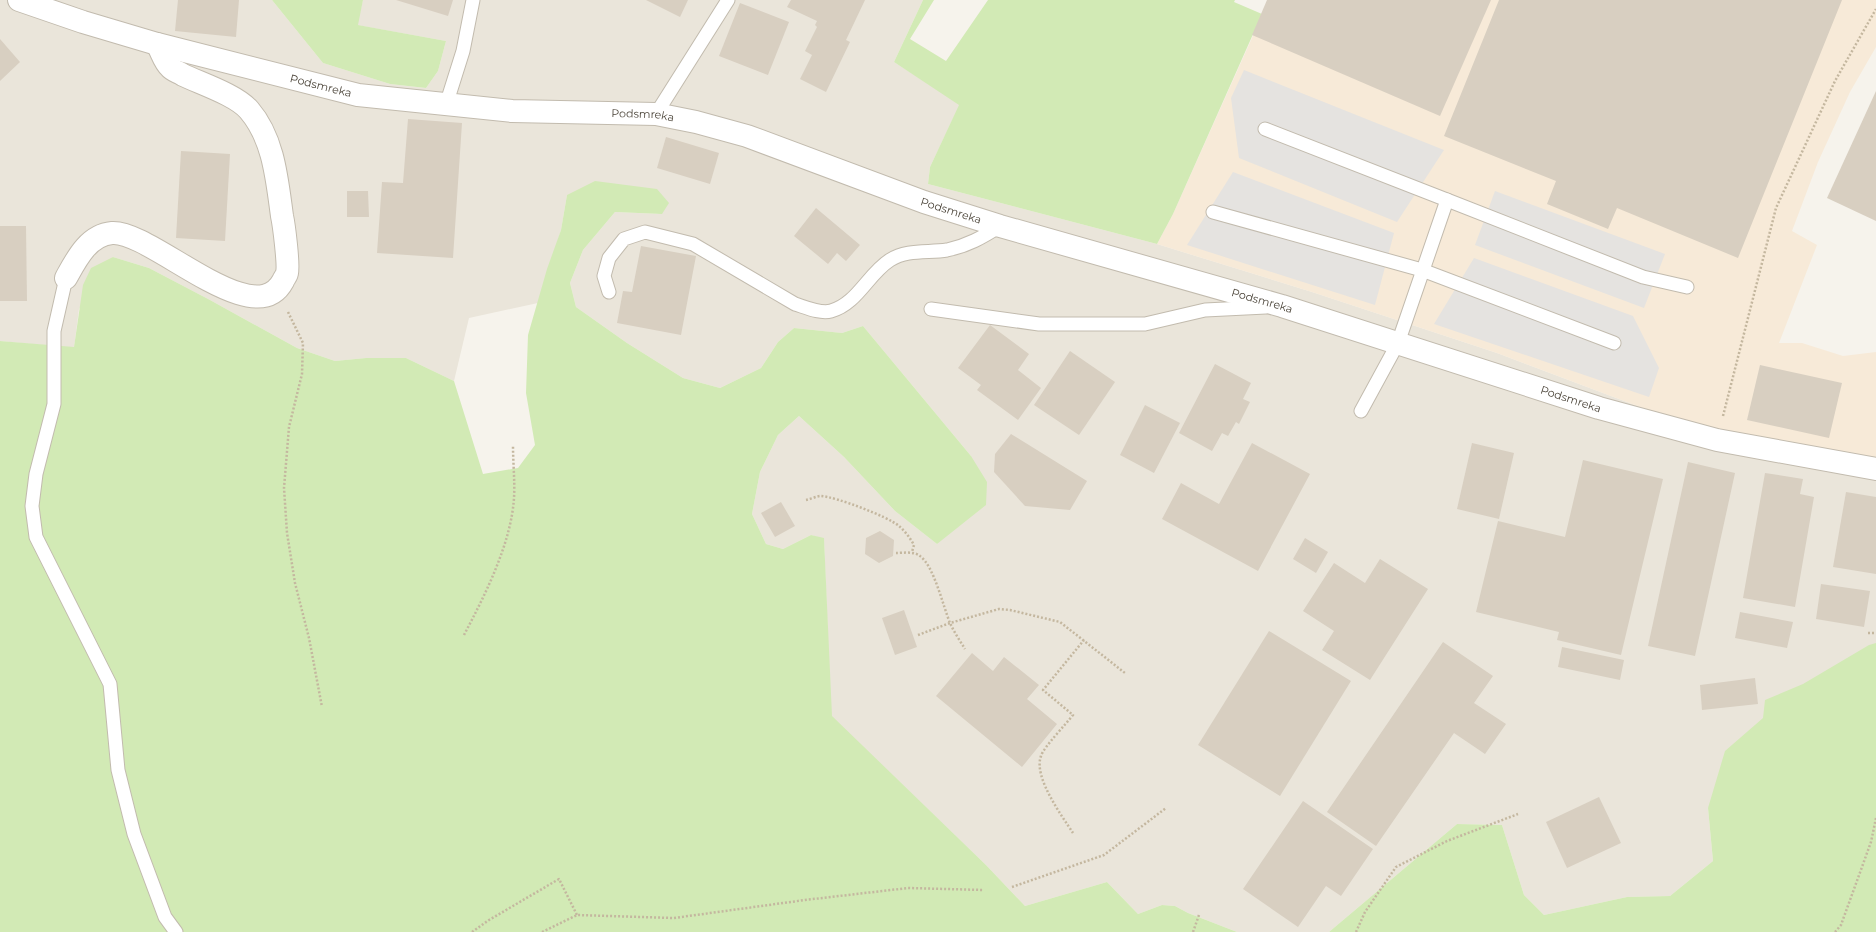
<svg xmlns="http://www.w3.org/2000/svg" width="1876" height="932" viewBox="0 0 1876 932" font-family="Montserrat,sans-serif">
<rect width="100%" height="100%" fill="#f6f3ec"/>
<path fill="#eae5da" d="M 0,0 L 272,0 L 323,63 L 390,84 L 426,88 L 438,71 L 446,41 L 357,25 L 363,0 L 923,0 L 894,62 L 960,104 L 930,167 L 928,184 L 1157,244 L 1312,292 L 1497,353 L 1672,419 L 1876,465 L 1876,706 L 1708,808 L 1713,861 L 1670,896 L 1627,897 L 1544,915 L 1524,895 L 1502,825 L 1457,824 L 1329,932 L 1237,932 L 1188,913 L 1175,906 L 1162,905 L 1138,914 L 1107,882 L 1025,906 L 986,865 L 831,716 L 824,539 L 811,535 L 783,549 L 766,544 L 752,514 L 760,472 L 778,435 L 799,416 L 844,457 L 895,511 L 937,544 L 971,456 L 863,326 L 842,333 L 794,328 L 778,342 L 761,368 L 720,388 L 683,378 L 627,343 L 576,307 L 570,283 L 583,250 L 615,212 L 662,214 L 567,195 L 561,230 L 538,303 L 469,318 L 454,381 L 406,358 L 366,358 L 335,361 L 297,348 L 210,300 L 149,268 L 113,257 L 79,309 L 74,348 L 0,341 Z"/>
<path fill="#f7ead8" d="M 1269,0 L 1876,0 L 1876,47 L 1850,92 L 1818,162 L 1792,231 L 1817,245 L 1779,343 L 1802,343 L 1843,356 L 1876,352 L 1876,465 L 1672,419 L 1497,353 L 1312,292 L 1157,244 L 1173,214 Z"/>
<g fill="#d2eab5">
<path d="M 272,0 L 363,0 L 358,25 L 446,41 L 438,71 L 426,88 L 390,84 L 323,63 Z"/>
<path d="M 923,0 L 934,0 L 910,39 L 946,61 L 988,0 L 1235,0 L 1234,2 L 1262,14 L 1173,214 L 1157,244 L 928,184 L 930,167 L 959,105 L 894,62 Z"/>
<path d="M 595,181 L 657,189 L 669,203 L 662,214 L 615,212 L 583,250 L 570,283 L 576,307 L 627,343 L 683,378 L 720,388 L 761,368 L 778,342 L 794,328 L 842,333 L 863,326 L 971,456 L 987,482 L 986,505 L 937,544 L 895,511 L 844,457 L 799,416 L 778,435 L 760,472 L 752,514 L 766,544 L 783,549 L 811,535 L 824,538 L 832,716 L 986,865 L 1025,906 L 1107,882 L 1138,914 L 1162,905 L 1175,906 L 1188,913 L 1237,932 L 0,932 L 0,341 L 74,347 L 83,285 L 91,268 L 113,257 L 149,268 L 210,300 L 297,348 L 335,361 L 366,358 L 406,358 L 454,381 L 483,474 L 518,468 L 535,445 L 526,393 L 528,335 L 547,269 L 561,230 L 567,195 Z"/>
<path d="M 1876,643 L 1876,932 L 1329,932 L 1457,824 L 1502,825 L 1524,895 L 1544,915 L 1627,897 L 1670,896 L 1713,861 L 1708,808 L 1725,751 L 1763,718 L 1765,700 L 1803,684 L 1869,645 Z"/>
</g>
<g fill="#e5e3e0">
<path d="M 1244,70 L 1444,150 L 1397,222 L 1239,158 L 1231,98 Z"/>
<path d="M 1233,172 L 1394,233 L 1375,305 L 1187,245 Z"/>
<path d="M 1495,191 L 1665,254 L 1644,308 L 1475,245 Z"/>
<path d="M 1474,258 L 1633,316 L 1659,368 L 1649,397 L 1434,324 Z"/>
</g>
<g fill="#d8cfc1">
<path d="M 178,0 L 239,0 L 236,37 L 175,31 Z"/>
<path d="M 396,0 L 453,0 L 448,16 Z"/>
<path d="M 646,0 L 688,0 L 680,17 Z"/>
<path d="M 791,0 L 865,0 L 846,40 L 850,42 L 826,92 L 800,79 L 812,55 L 805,51 L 817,27 L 815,25 L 817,21 L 787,7 Z"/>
<path d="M 1267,0 L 1491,0 L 1440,116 L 1252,35 Z"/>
<path d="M 1499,0 L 1842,0 L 1738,258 L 1617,208 L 1608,229 L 1547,204 L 1556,181 L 1444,136 Z"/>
<path d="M 740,3 L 789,22 L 768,75 L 719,56 Z"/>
<path d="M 0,39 L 20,62 L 0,81 Z"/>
<path d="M 1876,91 L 1876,221 L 1827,198 Z"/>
<path d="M 408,119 L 462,123 L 453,258 L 377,253 L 382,182 L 403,183 Z"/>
<path d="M 666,137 L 719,153 L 710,184 L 657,168 Z"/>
<path d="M 181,151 L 230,154 L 225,241 L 176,238 Z"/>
<path d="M 347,191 L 368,191 L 369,217 L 347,217 Z"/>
<path d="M 816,208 L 860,245 L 846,261 L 837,253 L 828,264 L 794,236 Z"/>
<path d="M 0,226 L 26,226 L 27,301 L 0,301 Z"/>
<path d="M 641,246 L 696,256 L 681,335 L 617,323 L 623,291 L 632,292 Z"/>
<path d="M 990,325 L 1029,354 L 1018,370 L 1041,388 L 1018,420 L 977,390 L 981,385 L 958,368 Z"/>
<path d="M 1070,351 L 1115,382 L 1079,435 L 1034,405 Z"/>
<path d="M 1215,364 L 1251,383 L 1243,399 L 1250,402 L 1239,424 L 1236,422 L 1228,436 L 1222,433 L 1212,451 L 1179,433 Z"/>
<path d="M 1760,365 L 1842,383 L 1829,438 L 1747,420 Z"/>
<path d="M 1145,405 L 1180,423 L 1154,473 L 1120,455 Z"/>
<path d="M 1011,434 L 1087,481 L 1070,510 L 1025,506 L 994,472 L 995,454 Z"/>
<path d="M 1252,443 L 1310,474 L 1258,571 L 1162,519 L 1181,483 L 1219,504 Z"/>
<path d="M 1472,443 L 1514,453 L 1499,519 L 1457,509 Z"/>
<path d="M 1583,460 L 1663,479 L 1621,655 L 1557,640 L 1559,632 L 1476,612 L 1498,521 L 1565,537 Z"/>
<path d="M 1688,462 L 1735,473 L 1695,656 L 1648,646 Z"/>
<path d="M 1765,473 L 1803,479 L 1800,494 L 1814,497 L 1795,607 L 1743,598 Z"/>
<path d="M 1846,492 L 1876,497 L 1876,574 L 1833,567 Z"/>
<path d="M 781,502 L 795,526 L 775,537 L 761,513 Z"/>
<path d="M 880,531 L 894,540 L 893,556 L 879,563 L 865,554 L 866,538 Z"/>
<path d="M 1305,538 L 1328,552 L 1316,573 L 1293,559 Z"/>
<path d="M 1380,559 L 1428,589 L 1370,680 L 1322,650 L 1334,631 L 1303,611 L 1334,563 L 1365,583 Z"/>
<path d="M 1821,584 L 1870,591 L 1864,627 L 1816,619 Z"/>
<path d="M 904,610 L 917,647 L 895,655 L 882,618 Z"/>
<path d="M 1740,612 L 1793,622 L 1787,648 L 1735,638 Z"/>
<path d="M 1269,631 L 1351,681 L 1280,796 L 1198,745 Z"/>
<path d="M 1443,642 L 1493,676 L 1474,703 L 1506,724 L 1485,754 L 1454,733 L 1376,846 L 1327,812 Z"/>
<path d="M 1562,647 L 1624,660 L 1620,680 L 1558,667 Z"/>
<path d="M 972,653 L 993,671 L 1004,657 L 1039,685 L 1027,699 L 1057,724 L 1022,767 L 936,696 Z"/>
<path d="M 1755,678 L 1758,704 L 1702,710 L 1700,685 Z"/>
<path d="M 1599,797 L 1621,843 L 1567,868 L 1546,822 Z"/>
<path d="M 1303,801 L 1373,849 L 1341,896 L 1326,886 L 1298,927 L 1243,889 Z"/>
</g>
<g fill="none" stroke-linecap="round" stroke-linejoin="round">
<g stroke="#c2bbae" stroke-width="15">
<g id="service">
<path d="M 446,105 L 463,51 L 473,0"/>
<path d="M 656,114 L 728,0"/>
<path d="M 1265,129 L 1447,200"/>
<path d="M 1213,212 L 1422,270 L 1614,343"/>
<path d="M 66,278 L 54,331 L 54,404 L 36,474 L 32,506 L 36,537 L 110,684 L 118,770 L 134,834 L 165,917 L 176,932"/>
<path d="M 609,292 L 604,276 L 609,258 L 624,239 L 645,232 L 693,244 L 795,304 C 805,307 820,314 831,311 C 857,304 868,274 890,260 C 907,249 928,253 947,250 C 967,246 983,237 1000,226"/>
<path d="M 931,309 L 1039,324 L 1145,324 L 1205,310 L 1266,307"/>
<path d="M 1361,411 L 1398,343 L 1447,200 L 1643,277 L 1687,287"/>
</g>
</g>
<g stroke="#c2bbae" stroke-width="24">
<path id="minor" d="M 66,278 C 76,260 88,235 112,233 C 151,230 254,335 283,281 C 284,278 287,275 287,273 C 289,265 284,225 282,216 C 277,180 274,139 249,110 C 236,95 202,84 183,75 C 179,72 173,71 170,67 C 164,62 161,50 157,44"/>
</g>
<g stroke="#c2bbae" stroke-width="24">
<g id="tertiary">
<path id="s1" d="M 19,0 L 83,22 L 157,44 L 358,95 L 512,111 L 656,114 L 696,122 L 747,136 L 924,202 L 1000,226 L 1282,306 L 1599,408 L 1717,440 L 1876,469"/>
</g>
</g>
<g stroke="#c4b79f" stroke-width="2.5" stroke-dasharray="2 2" stroke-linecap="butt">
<path d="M 288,312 L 303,343 L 302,374 L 289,427 L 284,488 L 287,533 L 295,583 L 309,638 L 322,707"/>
<path d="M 1723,416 L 1776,208 L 1835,81 L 1876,9"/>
<path d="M 806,500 C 811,499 817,496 821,496 C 836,497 887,516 899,526 C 905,531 910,538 914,545 L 912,552"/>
<path d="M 896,553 C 903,553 914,551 920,556 C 934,566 943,606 950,623 C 954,632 960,641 965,649"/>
<path d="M 1868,633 L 1876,633"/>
<path d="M 464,635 C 485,595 511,544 514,498 C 515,481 513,463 513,446"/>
<path d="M 918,635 L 950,623 L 999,609 L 1010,610 L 1060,622 L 1125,673"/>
<path d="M 1073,833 C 1062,816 1033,777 1041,756 C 1043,748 1067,723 1073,715 L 1043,690 L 1084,640"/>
<path d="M 1012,887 L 1104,855 L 1166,808"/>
<path d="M 472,932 L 489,920 L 559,879 L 577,915"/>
<path d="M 542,932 L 577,915 L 674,918 L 805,900 L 908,888 L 984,890"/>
<path d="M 1193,932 L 1199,915"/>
<path d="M 1356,932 L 1365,912 L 1396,867 L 1447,841 L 1518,814"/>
<path d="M 1835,932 L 1841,925 L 1871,842 L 1876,818"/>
</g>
<use href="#service" stroke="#fff" stroke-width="13"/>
<use href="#minor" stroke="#fff" stroke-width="22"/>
<use href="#tertiary" stroke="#fff" stroke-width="22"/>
</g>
<g text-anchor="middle" stroke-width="3" stroke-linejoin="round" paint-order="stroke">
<g font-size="11" fill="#4b4439" stroke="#fff">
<text dy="4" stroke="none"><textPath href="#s1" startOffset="314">Podsmreka</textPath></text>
<text dy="4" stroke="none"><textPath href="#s1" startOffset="638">Podsmreka</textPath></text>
<text dy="4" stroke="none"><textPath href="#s1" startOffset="962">Podsmreka</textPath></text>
<text dy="4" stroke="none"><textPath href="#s1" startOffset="1286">Podsmreka</textPath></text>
<text dy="4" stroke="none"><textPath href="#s1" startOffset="1610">Podsmreka</textPath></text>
</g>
</g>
</svg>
